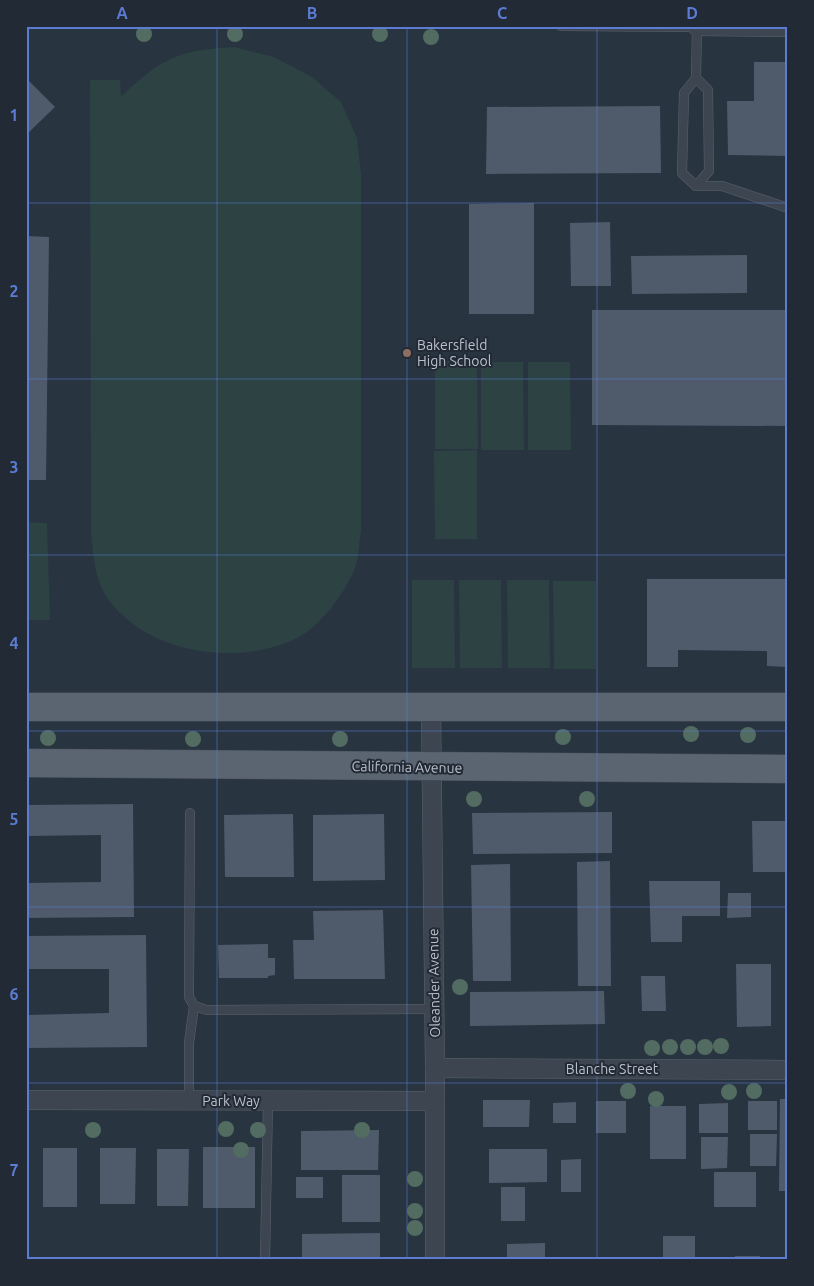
<svg xmlns="http://www.w3.org/2000/svg" width="814" height="1286" viewBox="0 0 814 1286" font-family="Ubuntu,sans-serif">
<rect width="100%" height="100%" fill="#293441"/>
<g fill="#2c4243">
<path d="M 234,47 L 274,57 L 312,77 L 341,102 L 357,138 L 361,175 L 361,532 C 359,542 359,555 356,565 C 348,589 322,624 301,636 C 242,668 148,655 108,599 C 95,581 93,555 91,534 L 90,80 L 120,80 L 121,97 C 160,58 180,50 234,47 Z"/>
<path d="M 435,361 L 477,361 L 478,449 L 435,449 Z"/>
<path d="M 481,362 L 523,362 L 524,450 L 481,450 Z"/>
<path d="M 528,362 L 570,362 L 571,450 L 528,450 Z"/>
<path d="M 477,450 L 477,539 L 435,539 L 434,451 Z"/>
<path d="M 26,522 L 47,523 L 50,620 L 26,620 Z"/>
<path d="M 412,580 L 454,580 L 455,668 L 412,668 Z"/>
<path d="M 459,580 L 501,580 L 502,668 L 460,668 Z"/>
<path d="M 507,580 L 549,580 L 550,668 L 508,668 Z"/>
<path d="M 553,581 L 596,581 L 596,669 L 554,669 Z"/>
</g>
<g fill="#4f5b6a">
<path d="M 754,62 L 788,62 L 788,156 L 728,155 L 727,101 L 754,101 Z"/>
<path d="M 26,78 L 55,107 L 26,135 Z"/>
<path d="M 660,106 L 661,173 L 486,174 L 487,107 Z"/>
<path d="M 534,203 L 534,314 L 469,314 L 469,204 Z"/>
<path d="M 610,222 L 611,286 L 571,286 L 570,223 Z"/>
<path d="M 26,236 L 49,237 L 46,480 L 26,480 Z"/>
<path d="M 747,255 L 747,293 L 632,294 L 631,256 Z"/>
<path d="M 592,310 L 788,310 L 788,426 L 592,425 Z"/>
<path d="M 647,579 L 788,579 L 788,667 L 767,666 L 767,651 L 678,650 L 678,667 L 647,667 Z"/>
<path d="M 133,804 L 134,917 L 26,918 L 26,883 L 101,882 L 101,835 L 26,836 L 26,805 Z"/>
<path d="M 612,812 L 612,853 L 473,854 L 472,813 Z"/>
<path d="M 293,814 L 294,877 L 225,877 L 224,815 Z"/>
<path d="M 384,814 L 385,880 L 313,881 L 313,815 Z"/>
<path d="M 752,821 L 785,821 L 785,872 L 753,872 Z"/>
<path d="M 610,861 L 611,986 L 578,986 L 577,862 Z"/>
<path d="M 510,864 L 511,981 L 473,981 L 471,865 Z"/>
<path d="M 649,881 L 720,881 L 720,916 L 682,916 L 682,942 L 651,942 Z"/>
<path d="M 728,893 L 751,893 L 751,917 L 727,918 Z"/>
<path d="M 383,910 L 385,979 L 294,979 L 293,940 L 314,940 L 313,911 Z"/>
<path d="M 146,935 L 147,1047 L 26,1048 L 26,1015 L 109,1013 L 109,969 L 26,969 L 26,936 Z"/>
<path d="M 268,944 L 268,958 L 275,958 L 275,975 L 268,976 L 268,978 L 219,978 L 218,945 Z"/>
<path d="M 736,964 L 771,964 L 771,1026 L 737,1027 Z"/>
<path d="M 641,976 L 665,976 L 666,1011 L 642,1011 Z"/>
<path d="M 604,991 L 605,1024 L 470,1026 L 470,992 Z"/>
<path d="M 780,1099 L 788,1099 L 788,1191 L 779,1191 Z"/>
<path d="M 483,1100 L 530,1100 L 529,1127 L 483,1127 Z"/>
<rect x="596" y="1101" width="30" height="32"/>
<rect x="748" y="1101" width="29" height="29"/>
<path d="M 576,1102 L 576,1123 L 553,1123 L 553,1103 Z"/>
<path d="M 728,1103 L 728,1133 L 699,1133 L 699,1104 Z"/>
<rect x="650" y="1106" width="36" height="53"/>
<path d="M 379,1130 L 378,1170 L 301,1170 L 301,1131 Z"/>
<path d="M 750,1134 L 777,1134 L 776,1166 L 750,1166 Z"/>
<path d="M 701,1137 L 728,1137 L 727,1168 L 701,1169 Z"/>
<rect x="203" y="1147" width="52" height="61"/>
<rect x="43" y="1148" width="34" height="59"/>
<path d="M 100,1148 L 136,1148 L 135,1204 L 100,1204 Z"/>
<path d="M 157,1149 L 189,1149 L 188,1206 L 157,1206 Z"/>
<path d="M 489,1149 L 547,1149 L 547,1182 L 489,1183 Z"/>
<path d="M 581,1159 L 581,1192 L 561,1192 L 561,1160 Z"/>
<rect x="714" y="1172" width="42" height="35"/>
<rect x="342" y="1175" width="38" height="47"/>
<rect x="296" y="1177" width="27" height="21"/>
<rect x="501" y="1187" width="24" height="34"/>
<path d="M 380,1233 L 380,1260 L 302,1260 L 302,1234 Z"/>
<rect x="663" y="1236" width="32" height="24"/>
<path d="M 545,1243 L 545,1260 L 507,1260 L 507,1244 Z"/>
<rect x="735" y="1256" width="25" height="4"/>
</g>
<g fill="none" stroke-linecap="round" stroke-linejoin="round">
<g stroke="#5b636e" stroke-width="10">
<g id="service">
<path d="M 561,26 L 697,27 L 696,78 L 684,93 L 682,173 L 696,186 L 722,186 L 788,208"/>
<path d="M 696,78 L 708,90 L 709,171 L 696,186"/>
<path d="M 190,813 L 189,987 L 189,997 L 194,1006 L 207,1010 L 434,1009"/>
<path d="M 189,1101 L 189,1043 L 194,1006"/>
<path d="M 265,1260 L 268,1101"/>
</g>
</g>
<g stroke="#5b636e" stroke-width="20">
<g id="minor">
<path d="M 697,26 L 788,27"/>
<path d="M 431,707 L 435,1068 L 435,1260"/>
<path d="M 435,1068 L 788,1070"/>
<path d="M 26,1100 L 435,1101"/>
</g>
</g>
<g stroke="#4a515d" stroke-width="29">
<g id="primary">
<path d="M 26,707 L 788,707"/>
<path d="M 26,763 L 788,769"/>
</g>
</g>
<use href="#service" stroke="#3d4551" stroke-width="9"/>
<use href="#minor" stroke="#3d4551" stroke-width="19"/>
<use href="#primary" stroke="#5b6571" stroke-width="28"/>
</g>
<g fill="#526c61">
<circle cx="144" cy="34" r="8"/>
<circle cx="235" cy="34" r="8"/>
<circle cx="380" cy="34" r="8"/>
<circle cx="431" cy="37" r="8"/>
<circle cx="691" cy="734" r="8"/>
<circle cx="748" cy="735" r="8"/>
<circle cx="563" cy="737" r="8"/>
<circle cx="48" cy="738" r="8"/>
<circle cx="193" cy="739" r="8"/>
<circle cx="340" cy="739" r="8"/>
<circle cx="474" cy="799" r="8"/>
<circle cx="587" cy="799" r="8"/>
<circle cx="460" cy="987" r="8"/>
<circle cx="721" cy="1046" r="8"/>
<circle cx="670" cy="1047" r="8"/>
<circle cx="688" cy="1047" r="8"/>
<circle cx="705" cy="1047" r="8"/>
<circle cx="652" cy="1048" r="8"/>
<circle cx="628" cy="1091" r="8"/>
<circle cx="754" cy="1091" r="8"/>
<circle cx="729" cy="1092" r="8"/>
<circle cx="656" cy="1099" r="8"/>
<circle cx="226" cy="1129" r="8"/>
<circle cx="93" cy="1130" r="8"/>
<circle cx="258" cy="1130" r="8"/>
<circle cx="362" cy="1130" r="8"/>
<circle cx="241" cy="1150" r="8"/>
<circle cx="415" cy="1179" r="8"/>
<circle cx="415" cy="1211" r="8"/>
<circle cx="415" cy="1228" r="8"/>
</g>
<path fill="none" stroke="#5c7cd3" stroke-width="1" stroke-opacity="0.55" d="M 217,26 L 217,1260M 407,26 L 407,1260M 597,26 L 597,1260M 26,203 L 788,203M 26,379 L 788,379M 26,555 L 788,555M 26,731 L 788,731M 26,907 L 788,907M 26,1083 L 788,1083"/>
<circle fill="#8d6e63" stroke="#222a36" stroke-width="2" cx="407" cy="353" r="5"/>
<g text-anchor="middle" stroke-width="4" stroke-linejoin="round" paint-order="stroke">
<g font-size="14" fill="#bac1cb" stroke="#222a36" text-anchor="start">
<text x="417" y="350">Bakersfield<tspan x="417" dy="16">High School</tspan></text>
</g>
<g font-size="14" fill="#bac1cb" stroke="#222a36">
<text transform="translate(407 767) rotate(1)" y="5">California Avenue</text>
<text transform="translate(434 983) rotate(-91)" y="5">Oleander Avenue</text>
<text x="612" y="1074">Blanche Street</text>
<text x="231" y="1106">Park Way</text>
</g>
</g>
<rect width="814" height="1286" fill="none" stroke="#222a36" stroke-width="55"/>
<rect x="28" y="28" width="758" height="1230" fill="none" stroke="#5c7cd3" stroke-width="2"/>
<g font-size="16" text-anchor="middle" font-weight="bold" fill="#5c7cd3">
<text x="122" y="19">A</text>
<text x="312" y="19">B</text>
<text x="502" y="19">C</text>
<text x="692" y="19">D</text>
<text x="14" y="121">1</text>
<text x="14" y="297">2</text>
<text x="14" y="473">3</text>
<text x="14" y="649">4</text>
<text x="14" y="825">5</text>
<text x="14" y="1000">6</text>
<text x="14" y="1176">7</text>
</g>
</svg>
